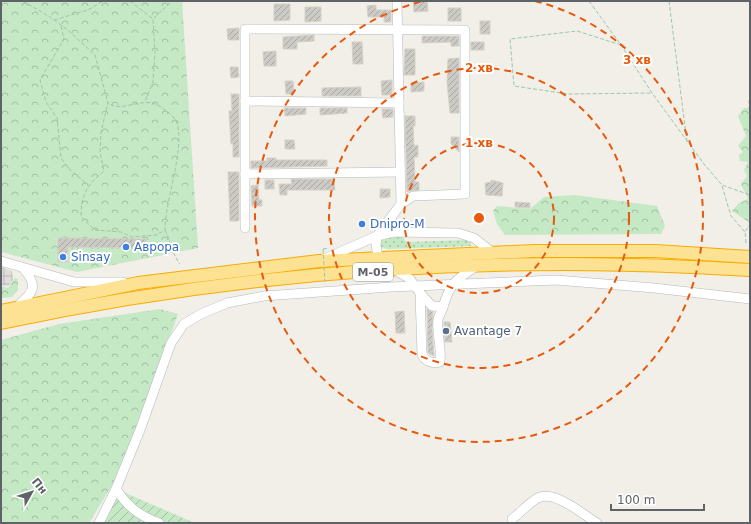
<svg xmlns="http://www.w3.org/2000/svg" width="751" height="524" viewBox="0 0 751 524" font-family="'DejaVu Sans',sans-serif">
<defs>
<pattern id="industrial-grid" width="8" height="8" patternUnits="userSpaceOnUse"><rect width="8" height="8" fill="#e0deda"/><path d="M0 4h8M4 0v8" fill="none" stroke="#b9b8b5"/></pattern>
<pattern id="grass-dots" width="8" height="8" patternUnits="userSpaceOnUse"><rect width="8" height="8" fill="#c5e8c5"/><path d="M2 2h.1M6 6h.1" fill="none" stroke="#a3c0a4" stroke-width="1.8" stroke-linecap="round"/></pattern>
<pattern id="forest-crowns" width="20" height="18" patternUnits="userSpaceOnUse"><rect width="20" height="18" fill="#c5e8c5"/><path d="M2 6a3 3 0 1 1 6 0M12 15a3 3 0 1 1 6 0" fill="none" stroke="#a3c0a4"/></pattern>
<pattern id="garden-furrows" width="10" height="10" patternUnits="userSpaceOnUse"><rect width="10" height="10" fill="#c5e8c5"/><path d="M-1 1l2-2M0 10L10 0M9 11l2-2" fill="none" stroke="#a3c0a4"/></pattern>
<pattern id="building-hatch" width="6" height="6" patternUnits="userSpaceOnUse"><rect width="6" height="6" fill="#cccac5"/><path d="M-1 1l2-2M0 6l6-6M5 7l2-2" fill="none" stroke="#a9a8a4"/></pattern>
</defs>
<rect width="100%" height="100%" fill="#f1efe8"/>
<path fill="url(#industrial-grid)" d="M 1,267 L 12,271 L 13,280 L 8,286 L 1,285 Z"/>
<path fill="url(#grass-dots)" d="M 403,236 L 405,241 L 408,242 L 466,240 L 471,242 L 471,246 L 387,249 L 379,246 L 382,237 Z"/>
<g fill="url(#forest-crowns)">
<path d="M 1,1 L 182,1 L 198,248 L 77,272 L 1,252 Z"/>
<path d="M 744,108 L 750,108 L 750,223 L 732,211 L 739,203 L 748,199 L 741,184 L 747,176 L 744,170 L 748,162 L 740,161 L 739,155 L 743,152 L 738,146 L 746,136 L 738,116 Z"/>
<path d="M 575,195 L 657,206 L 665,226 L 661,234 L 505,235 L 497,224 L 493,211 L 497,206 L 530,209 L 544,197 Z"/>
<path d="M 15,278 L 18,279 L 18,290 L 12,297 L 1,298 L 1,286 L 8,288 Z"/>
<path d="M 160,309 L 178,314 L 137,429 L 111,487 L 89,523 L 1,523 L 1,340 L 59,324 Z"/>
</g>
<path fill="url(#garden-furrows)" d="M 116,489 L 195,523 L 95,523 Z"/>
<g fill="url(#building-hatch)" stroke="#d6d1c6">
<path d="M 413,1 L 427,1 L 428,11 L 414,12 Z"/>
<path d="M 274,4 L 290,4 L 290,20 L 274,21 Z"/>
<path d="M 376,5 L 376,10 L 391,10 L 391,22 L 384,22 L 384,17 L 368,17 L 367,6 Z"/>
<path d="M 305,7 L 321,7 L 321,21 L 305,22 Z"/>
<rect x="448" y="8" width="13" height="13"/>
<rect x="480" y="21" width="10" height="13"/>
<path d="M 239,28 L 239,40 L 228,40 L 227,29 Z"/>
<path d="M 314,35 L 314,41 L 297,42 L 297,49 L 283,49 L 283,37 Z"/>
<path d="M 422,36 L 459,36 L 459,46 L 451,46 L 451,42 L 422,43 Z"/>
<path d="M 352,42 L 362,42 L 363,64 L 353,64 Z"/>
<rect x="471" y="42" width="13" height="8"/>
<path d="M 405,49 L 415,49 L 415,75 L 404,75 Z"/>
<path d="M 276,51 L 276,66 L 264,66 L 263,52 Z"/>
<path d="M 459,58 L 459,113 L 450,113 L 447,82 L 448,59 Z"/>
<path d="M 230,67 L 238,67 L 239,77 L 231,78 Z"/>
<path d="M 392,80 L 392,95 L 382,95 L 381,81 Z"/>
<path d="M 285,81 L 293,81 L 294,94 L 286,94 Z"/>
<path d="M 424,82 L 424,91 L 411,92 L 411,83 Z"/>
<path d="M 361,87 L 361,96 L 322,96 L 322,88 Z"/>
<path d="M 231,94 L 239,94 L 239,157 L 233,157 L 233,144 L 231,144 L 229,111 L 232,111 Z"/>
<path d="M 284,108 L 306,108 L 306,114 L 285,116 Z"/>
<path d="M 320,108 L 347,108 L 347,113 L 320,115 Z"/>
<path d="M 382,109 L 393,109 L 393,117 L 383,118 Z"/>
<path d="M 405,116 L 415,116 L 415,126 L 413,126 L 414,146 L 418,145 L 418,157 L 414,157 L 415,182 L 419,182 L 419,190 L 409,191 L 407,192 Z"/>
<path d="M 451,137 L 459,137 L 459,152 L 451,144 Z"/>
<path d="M 285,140 L 294,140 L 295,149 L 285,149 Z"/>
<path d="M 267,158 L 276,158 L 276,160 L 327,160 L 327,166 L 251,168 L 251,161 L 267,161 Z"/>
<path d="M 228,172 L 239,172 L 239,221 L 230,221 Z"/>
<path d="M 291,179 L 334,179 L 335,190 L 287,190 L 287,195 L 280,195 L 279,184 L 292,184 Z"/>
<rect x="265" y="180" width="9" height="9"/>
<path d="M 491,180 L 503,183 L 502,196 L 486,195 L 485,183 L 491,182 Z"/>
<path d="M 258,185 L 259,200 L 262,200 L 262,206 L 252,206 L 251,186 Z"/>
<path d="M 380,189 L 390,189 L 390,197 L 380,198 Z"/>
<path d="M 515,202 L 530,203 L 530,208 L 515,207 Z"/>
<path d="M 58,238 L 146,239 L 146,248 L 68,247 L 67,262 L 58,262 Z"/>
<path d="M 427,309 L 433,312 L 432,329 L 434,356 L 428,353 Z"/>
<path d="M 404,311 L 405,333 L 396,333 L 395,312 Z"/>
<path d="M 444,322 L 450,322 L 452,342 L 445,342 Z"/>
</g>
<g fill="none" stroke-linecap="round" stroke-linejoin="round">
<g stroke="#b5b8bc" stroke-width="10">
<g id="minor">
<path d="M 245,101 L 399,103"/>
<path d="M 245,174 L 400,172"/>
<path d="M 245,228 L 245,29 L 465,30 L 465,194 L 413,196 L 401,204"/>
<path d="M 378,257 L 376,245 L 377,236 L 401,204 L 397,1"/>
<path d="M 324,259 L 377,236 L 394,232 L 458,233 L 474,238 L 492,252"/>
<path d="M 1,261 L 74,282 L 123,282"/>
<path d="M 395,270 L 410,279 L 420,293 L 422,354 C 424,361 433,364 440,362 C 442,348 436,332 438,319 C 439,315 442,311 443,307 C 450,283 456,279 477,266"/>
<path d="M 420,293 L 432,306 L 443,307"/>
<path d="M 16,308 C 32,292 40,289 24,269"/>
<path d="M 116,489 C 128,507 138,515 159,523"/>
<path d="M 512,519 C 520,513 527,505 536,499 C 553,488 582,514 597,523"/>
<path d="M 99,523 L 116,489 L 140,430 L 171,343 L 184,324 L 201,314 L 227,303 L 264,296 L 391,287 L 556,280 L 654,288 L 750,299"/>
</g>
</g>
<g stroke="#f9ab00" stroke-width="14">
<g id="highway">
<path d="M 1,311 L 138,283 L 319,261 L 534,251 L 655,251 L 750,257"/>
<path d="M 1,323 C 246,270 500,254 750,270"/>
</g>
</g>
<g stroke="#9cc7a9" stroke-width="1" stroke-dasharray="4 2" stroke-linecap="butt">
<path d="M 23,1 L 50,17 L 69,31 L 95,55 L 108,103 L 101,132 L 100,153 L 104,171 C 87,185 81,194 81,217 L 95,230 L 121,232 L 132,237 L 156,235 L 165,230 C 164,204 187,143 176,121 C 172,114 162,107 155,104 C 139,98 121,113 108,103"/>
<path d="M 130,1 L 153,19 L 155,53 L 153,82 L 145,101"/>
<path d="M 589,1 L 621,45 L 652,93 L 704,164 L 722,185 L 750,195"/>
<path d="M 669,1 L 687,142"/>
<path d="M 154,18 L 172,1"/>
<path d="M 54,20 L 88,10 L 103,1"/>
<path d="M 61,26 L 64,39 L 40,80 L 46,102 L 57,118 L 61,158 L 70,170 L 87,184"/>
<path d="M 621,45 L 577,31 L 510,39 L 514,86 L 568,94 L 652,93"/>
<path d="M 749,100 L 750,133"/>
<path d="M 722,186 L 731,216 L 745,232"/>
<path d="M 165,230 C 171,242 172,254 180,264"/>
<path d="M 746,243 L 745,232 L 750,224"/>
<path d="M 323,249 L 329,248"/>
</g>
<use href="#minor" stroke="#fff" stroke-width="9"/>
<use href="#highway" stroke="#fde293" stroke-width="12"/>
<path stroke="#9cc7a9" stroke-width="1" stroke-dasharray="4 2" stroke-linecap="butt" d="M 323,249 L 325,282"/>
</g>
<g fill="none" stroke="#e8590c" stroke-width="2" stroke-dasharray="7 5">
<circle cx="479" cy="218" r="75"/>
<circle cx="479" cy="218" r="150"/>
<path d="M535 1A224 224 0 1 1 423 1"/>
</g>
<g fill="#3f7fe0" stroke="#fff" stroke-width="1.5">
<circle cx="362" cy="224" r="4"/>
<circle cx="126" cy="247" r="4"/>
<circle cx="63" cy="257" r="4"/>
</g>
<circle fill="#5c6f8a" stroke="#fff" stroke-width="1.5" cx="446" cy="331" r="4"/>
<g text-anchor="middle" stroke-width="4" stroke-linejoin="round" paint-order="stroke">
<rect fill="#fff" stroke="#8f9295" stroke-width="1" x="353" y="263" width="40" height="18" rx="3"/>
<g font-size="11" font-weight="bold" fill="#5f6368">
<text x="373" y="276">М-05</text>
</g>
<g font-size="12" fill="#366cbe" stroke="#fff" text-anchor="start">
<text x="370" y="228">Dnipro-M</text>
<text x="134" y="251">Аврора</text>
<text x="71" y="261">Sinsay</text>
</g>
<g font-size="12" fill="#4e5e75" stroke="#fff" text-anchor="start">
<text x="454" y="335">Avantage 7</text>
</g>
</g>
<circle cx="479" cy="218" r="6" fill="#e8590c" stroke="#fff" stroke-width="2"/>
<g font-size="12" text-anchor="middle" font-weight="bold" fill="#e8590c" stroke="#fff" stroke-width="4" stroke-linejoin="round" paint-order="stroke">
<text x="637" y="64">3 хв</text>
<text x="479" y="72">2 хв</text>
<text x="479" y="147">1 хв</text>
</g>
<rect width="751" height="524" fill="none" stroke="#5f6368" stroke-width="4"/>
<g transform="translate(32 492) rotate(51)" stroke="#ffffff" stroke-width="3" paint-order="stroke">
<path d="M0-3L7 15L0 10L-7 15Z" fill="#5f6368"/>
<text y="-6" font-size="11" font-weight="bold" text-anchor="middle" fill="#5f6368">Пн</text>
</g>
<path d="M611 504v6h93v-6" fill="none" stroke="#5f6368" stroke-width="2"/>
<text x="617" y="504" font-size="12" fill="#5f6368" stroke="#ffffff" stroke-width="3" paint-order="stroke">100 m</text>
</svg>
